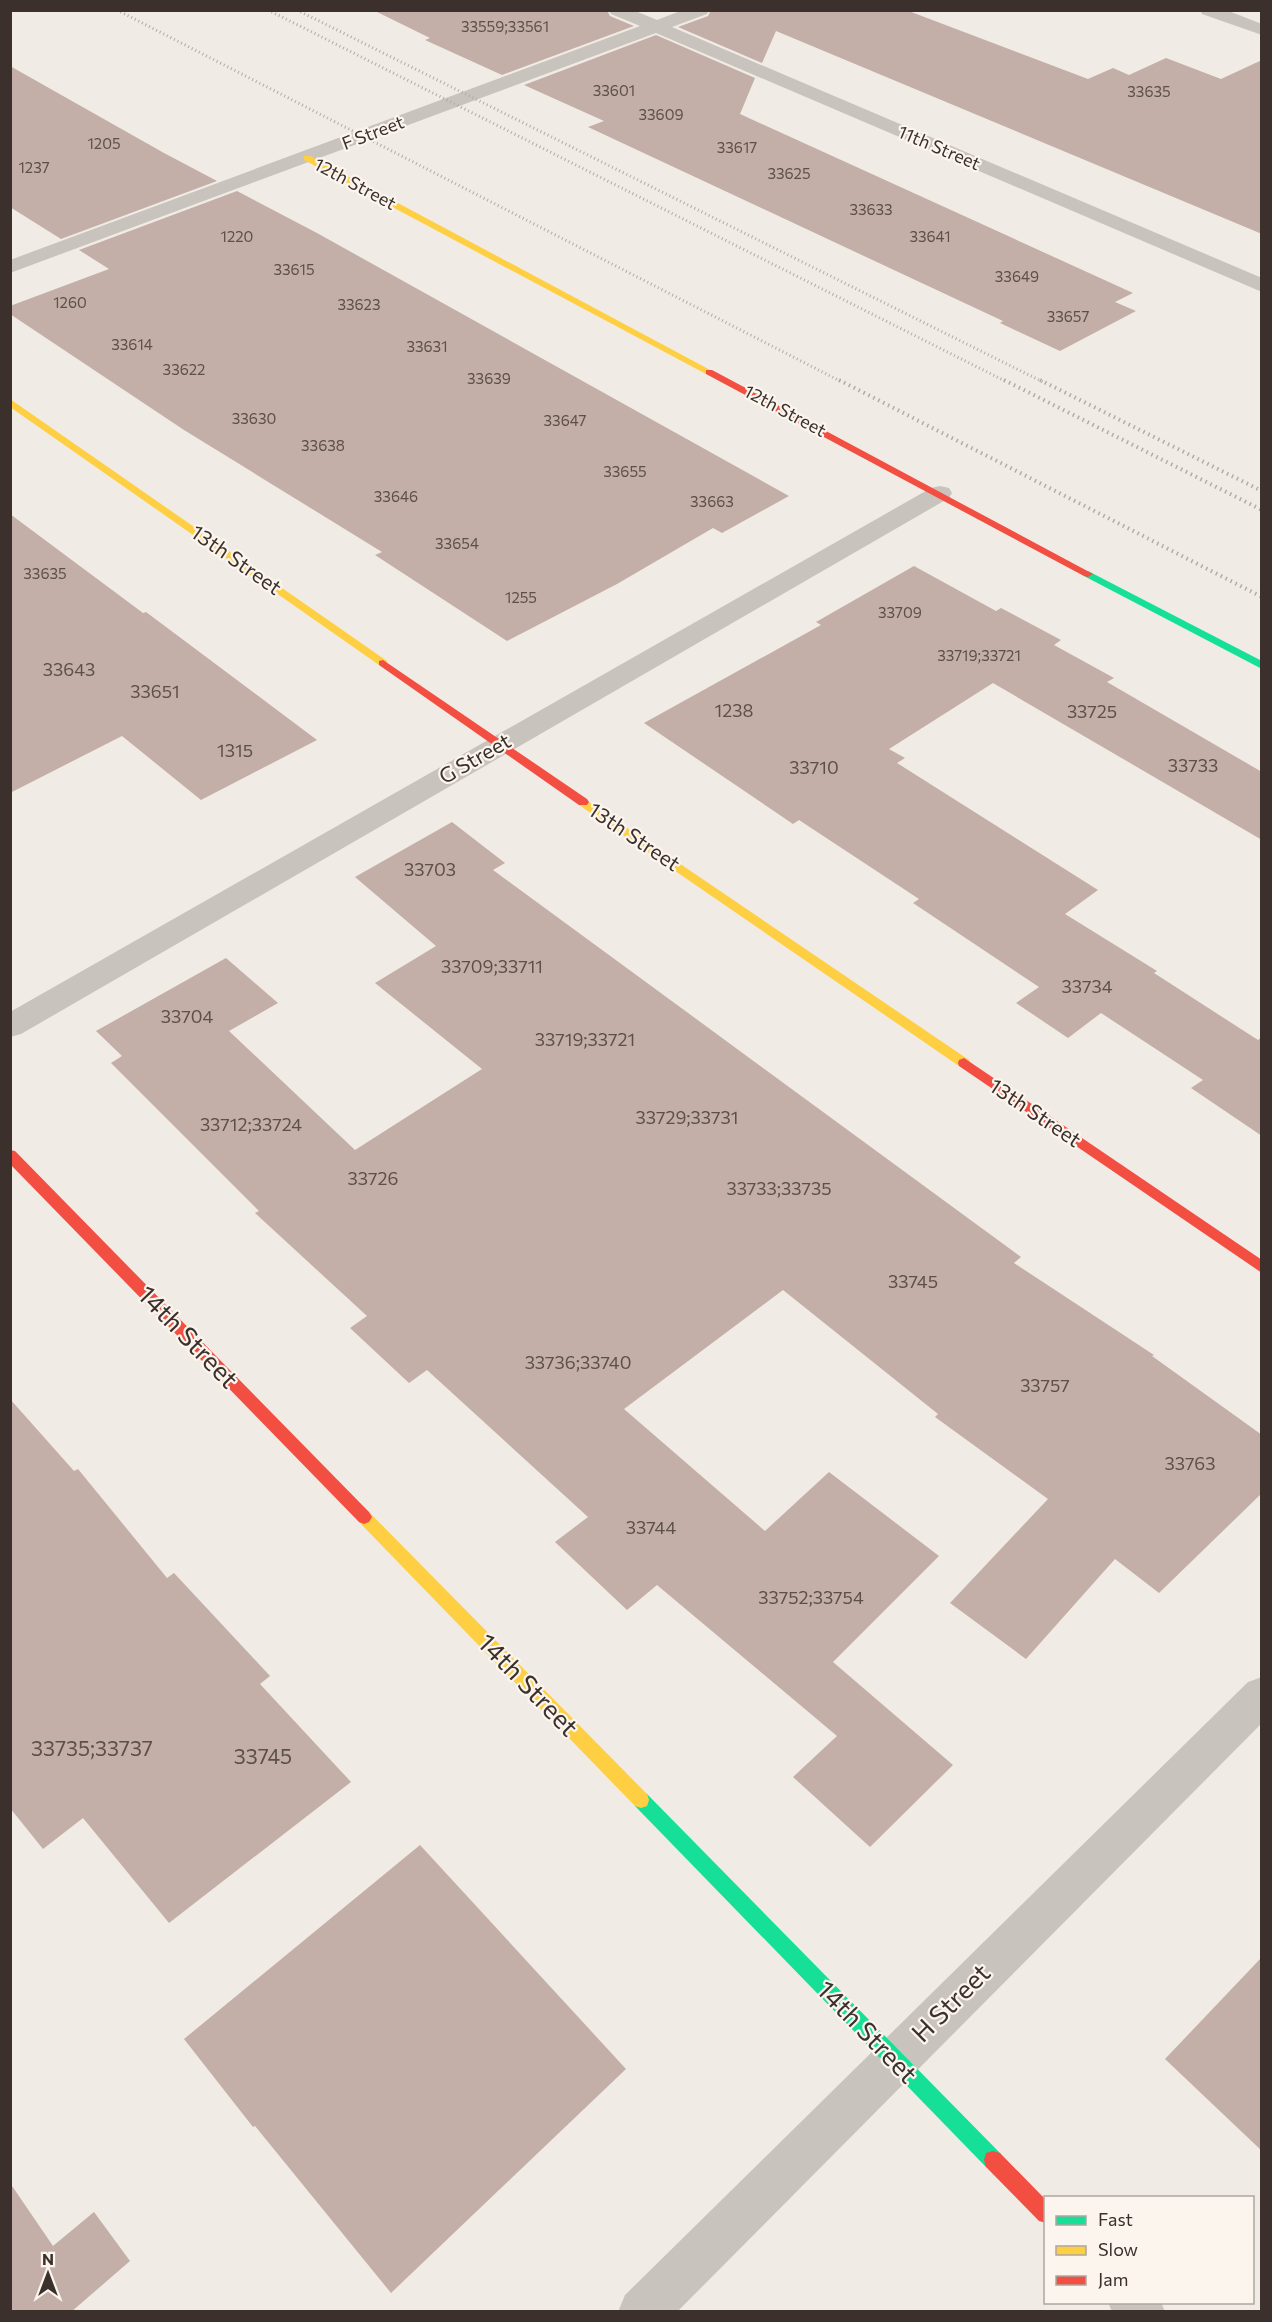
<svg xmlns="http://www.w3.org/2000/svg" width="1272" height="2322" viewBox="0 0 1272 2322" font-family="Commissioner,sans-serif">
<rect width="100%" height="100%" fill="#f0ebe5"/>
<g fill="#c3afa7">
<path d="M 373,10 L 607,10 L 610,16 L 634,26 L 502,75 L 425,40 L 430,38 Z"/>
<path d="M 711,10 L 906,10 L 1088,79 L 1113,68 L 1129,75 L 1166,58 L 1221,79 L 1262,60 L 1262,234 L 776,31 L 762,63 L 678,27 L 708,16 Z"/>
<path d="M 656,35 L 755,78 L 740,114 L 1133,293 L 1115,302 L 1136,311 L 1060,351 L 1000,323 L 1003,321 L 588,127 L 604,121 L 524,85 Z"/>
<path d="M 10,66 L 164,153 L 217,181 L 61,239 L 10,207 Z"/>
<path d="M 237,191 L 317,233 L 789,496 L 722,533 L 713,528 L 617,584 L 507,641 L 375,555 L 382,552 L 184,430 L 10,314 L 10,306 L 109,269 L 79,250 Z"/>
<path d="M 10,514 L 143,613 L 146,612 L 317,740 L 201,800 L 122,736 L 10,793 Z"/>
<path d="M 914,566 L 996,611 L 1001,608 L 1061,640 L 1054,645 L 1114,678 L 1107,682 L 1262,772 L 1262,840 L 993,683 L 889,749 L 905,758 L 897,763 L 1098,890 L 1065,914 L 1157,971 L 1154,973 L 1258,1040 L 1262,1037 L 1262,1136 L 1191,1088 L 1203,1080 L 1101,1013 L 1068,1038 L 1016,1003 L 1039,987 L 913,903 L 919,899 L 799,820 L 793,824 L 644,723 L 821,625 L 816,622 Z"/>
<path d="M 452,822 L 505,863 L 493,870 L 1021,1257 L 1014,1263 L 1154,1355 L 1152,1356 L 1262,1435 L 1262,1493 L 1159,1593 L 1115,1559 L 1026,1659 L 950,1603 L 1048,1499 L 935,1417 L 938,1414 L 783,1290 L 624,1409 L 765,1531 L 829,1472 L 939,1556 L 833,1662 L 953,1765 L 870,1847 L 793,1777 L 837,1736 L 657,1585 L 627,1610 L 555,1542 L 588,1517 L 427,1370 L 409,1383 L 350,1328 L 367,1316 L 255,1213 L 259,1211 L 111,1063 L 122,1056 L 96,1031 L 226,958 L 278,1003 L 229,1031 L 355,1150 L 482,1069 L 375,983 L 436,946 L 355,877 Z"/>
<path d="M 10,1399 L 74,1471 L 78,1469 L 167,1578 L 174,1573 L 270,1676 L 260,1684 L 351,1782 L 169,1923 L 83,1818 L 43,1849 L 10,1808 Z"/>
<path d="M 420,1845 L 626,2069 L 391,2293 L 255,2126 L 253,2127 L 184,2039 Z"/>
<path d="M 1262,1957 L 1262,2151 L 1165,2059 Z"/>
<path d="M 10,2183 L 53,2246 L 94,2212 L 130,2261 L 71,2312 L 10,2312 Z"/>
</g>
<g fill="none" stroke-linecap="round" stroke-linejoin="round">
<g fill="#c9c3be" fill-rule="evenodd">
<path d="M 609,10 L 633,10 L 657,20 L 683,10 L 709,10 L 707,14 L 672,27 L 1262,278 L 1262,292 L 656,33 L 10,273 L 10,260 L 640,26 L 611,14 Z"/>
<path d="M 1200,10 L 1226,10 L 1262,24 L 1262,35 L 1202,14 Z"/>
<path d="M 940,486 L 949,488 L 952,493 L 949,498 L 21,1034 L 10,1037 L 10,1012 L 931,488 Z"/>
<path d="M 1262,1677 L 1262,1723 L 677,2312 L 618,2312 L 625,2295 L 1248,1682 Z"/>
<path d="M 1108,2302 L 1161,2302 L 1165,2312 L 1112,2312 Z"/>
</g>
<g fill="#16e098" fill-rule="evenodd">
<path d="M 1088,571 L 1262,661 L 1262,669 L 1084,576 L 1083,574 Z"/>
<path d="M 641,1792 L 647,1794 L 1000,2153 L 1002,2160 L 1000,2167 L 993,2169 L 986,2167 L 635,1806 L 633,1800 L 635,1794 Z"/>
</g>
<g fill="#ffcf43" fill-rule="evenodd">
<path d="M 304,156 L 310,156 L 714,372 L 706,374 L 304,160 Z"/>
<path d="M 10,399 L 387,661 L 387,665 L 379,665 L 10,407 Z"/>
<path d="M 583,798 L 969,1060 L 970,1063 L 969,1066 L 959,1066 L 579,805 L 577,802 L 579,799 Z"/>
<path d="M 364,1510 L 369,1512 L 647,1794 L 649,1800 L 647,1806 L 641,1808 L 635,1806 L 359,1522 L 356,1517 L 359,1512 Z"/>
</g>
<g fill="#f24e42" fill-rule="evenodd">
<path d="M 706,370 L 712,370 L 1093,574 L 1088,577 L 1084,576 L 706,374 Z"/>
<path d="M 383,660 L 587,799 L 589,802 L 587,805 L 579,805 L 379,665 L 379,661 Z"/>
<path d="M 964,1058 L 1262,1260 L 1262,1273 L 959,1066 L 958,1063 L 959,1060 Z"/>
<path d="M 10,1150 L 15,1151 L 369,1512 L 372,1517 L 369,1522 L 364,1524 L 359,1522 L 10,1164 Z"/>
<path d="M 993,2151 L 1000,2153 L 1046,2200 L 1046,2223 L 1039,2221 L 986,2167 L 984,2160 L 986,2153 Z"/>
</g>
<g stroke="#b1aca8" stroke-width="3" stroke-dasharray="1 3" stroke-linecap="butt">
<path d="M 117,10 L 842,382"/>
<path d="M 268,10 L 1007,382"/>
<path d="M 297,10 L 1043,382"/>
</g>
<g stroke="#b1aca8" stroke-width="4" stroke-dasharray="1.5 4" stroke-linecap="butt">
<path d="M 839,380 L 1262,597"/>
<path d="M 1004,380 L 1262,510"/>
<path d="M 1040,380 L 1262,491"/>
</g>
</g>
<g text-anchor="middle" stroke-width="4.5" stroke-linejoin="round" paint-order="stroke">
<g font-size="15" fill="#5d504a">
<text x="505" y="32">33559;33561</text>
<text x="614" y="96">33601</text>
<text x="1149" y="97">33635</text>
<text x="661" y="120">33609</text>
<text x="104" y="149">1205</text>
<text x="737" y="153">33617</text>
<text x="34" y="173">1237</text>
<text x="789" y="179">33625</text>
<text x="871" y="215">33633</text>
<text x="237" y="242">1220</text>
<text x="930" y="242">33641</text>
<text x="294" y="275">33615</text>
<text x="1017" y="282">33649</text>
<text x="70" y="308">1260</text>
<text x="359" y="310">33623</text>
<text x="1068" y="322">33657</text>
<text x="132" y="350">33614</text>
<text x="427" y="352">33631</text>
<text x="184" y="375">33622</text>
<text x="489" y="384">33639</text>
<text x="254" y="424">33630</text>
<text x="565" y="426">33647</text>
<text x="323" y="451">33638</text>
<text x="625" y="477">33655</text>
<text x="396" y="502">33646</text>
<text x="712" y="507">33663</text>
<text x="457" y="549">33654</text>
<text x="45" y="579">33635</text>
<text x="521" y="603">1255</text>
<text x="900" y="618">33709</text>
<text x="979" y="661">33719;33721</text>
</g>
<g font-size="18" fill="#3b302b" stroke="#fbf5ee">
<text transform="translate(373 133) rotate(-21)" y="6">F Street</text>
<text transform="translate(939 148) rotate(23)" y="6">11th Street</text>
<text transform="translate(355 184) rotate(28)" y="6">12th Street</text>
<text transform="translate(785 411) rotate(28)" y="6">12th Street</text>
</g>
<g font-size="18" fill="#5d504a">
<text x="69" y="676">33643</text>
<text x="155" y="698">33651</text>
<text x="734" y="717">1238</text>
<text x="1092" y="718">33725</text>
<text x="235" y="757">1315</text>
<text x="1193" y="772">33733</text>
<text x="814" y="774">33710</text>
<text x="430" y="876">33703</text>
<text x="492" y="973">33709;33711</text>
<text x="1087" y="993">33734</text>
<text x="187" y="1023">33704</text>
<text x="585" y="1046">33719;33721</text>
<text x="687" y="1124">33729;33731</text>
<text x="251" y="1131">33712;33724</text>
<text x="373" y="1185">33726</text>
<text x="779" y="1195">33733;33735</text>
<text x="913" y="1288">33745</text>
<text x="578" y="1369">33736;33740</text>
<text x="1045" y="1392">33757</text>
<text x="1190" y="1470">33763</text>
<text x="651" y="1534">33744</text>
<text x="811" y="1604">33752;33754</text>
</g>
<g font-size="21" fill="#3b302b" stroke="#fbf5ee">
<text transform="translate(236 560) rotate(35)" y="7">13th Street</text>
<text transform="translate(475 759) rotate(-30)" y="7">G Street</text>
<text transform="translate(634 837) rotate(34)" y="7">13th Street</text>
<text transform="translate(1035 1113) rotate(34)" y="7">13th Street</text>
</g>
<g font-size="21" fill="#5d504a">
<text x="92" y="1756">33735;33737</text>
<text x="263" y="1764">33745</text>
</g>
<g font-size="26" fill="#3b302b" stroke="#fbf5ee">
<text transform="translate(188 1337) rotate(46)" y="9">14th Street</text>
<text transform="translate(528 1685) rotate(46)" y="9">14th Street</text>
<text transform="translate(951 2003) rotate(-45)" y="9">H Street</text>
<text transform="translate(867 2032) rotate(46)" y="9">14th Street</text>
</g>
</g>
<rect width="1272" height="2322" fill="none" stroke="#3b302b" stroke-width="24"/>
<rect x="1044" y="2196" width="210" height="108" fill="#fbf5ee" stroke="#aea6a0" stroke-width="1.5"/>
<rect x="1056" y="2216" width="30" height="9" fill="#16e098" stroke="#aea6a0" stroke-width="1.5"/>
<text x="1098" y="2226" font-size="18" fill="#3b302b">Fast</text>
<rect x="1056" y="2246" width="30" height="9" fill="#ffcf43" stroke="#aea6a0" stroke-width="1.5"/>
<text x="1098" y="2256" font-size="18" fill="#3b302b">Slow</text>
<rect x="1056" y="2276" width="30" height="9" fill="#f24e42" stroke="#aea6a0" stroke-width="1.5"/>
<text x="1098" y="2286" font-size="18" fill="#3b302b">Jam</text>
<g transform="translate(48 2274)" stroke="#fbf5ee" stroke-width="4.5" paint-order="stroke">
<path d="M0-4.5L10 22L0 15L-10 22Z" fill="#3b302b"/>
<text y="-9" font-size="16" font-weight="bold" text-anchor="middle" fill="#3b302b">N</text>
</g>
</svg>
